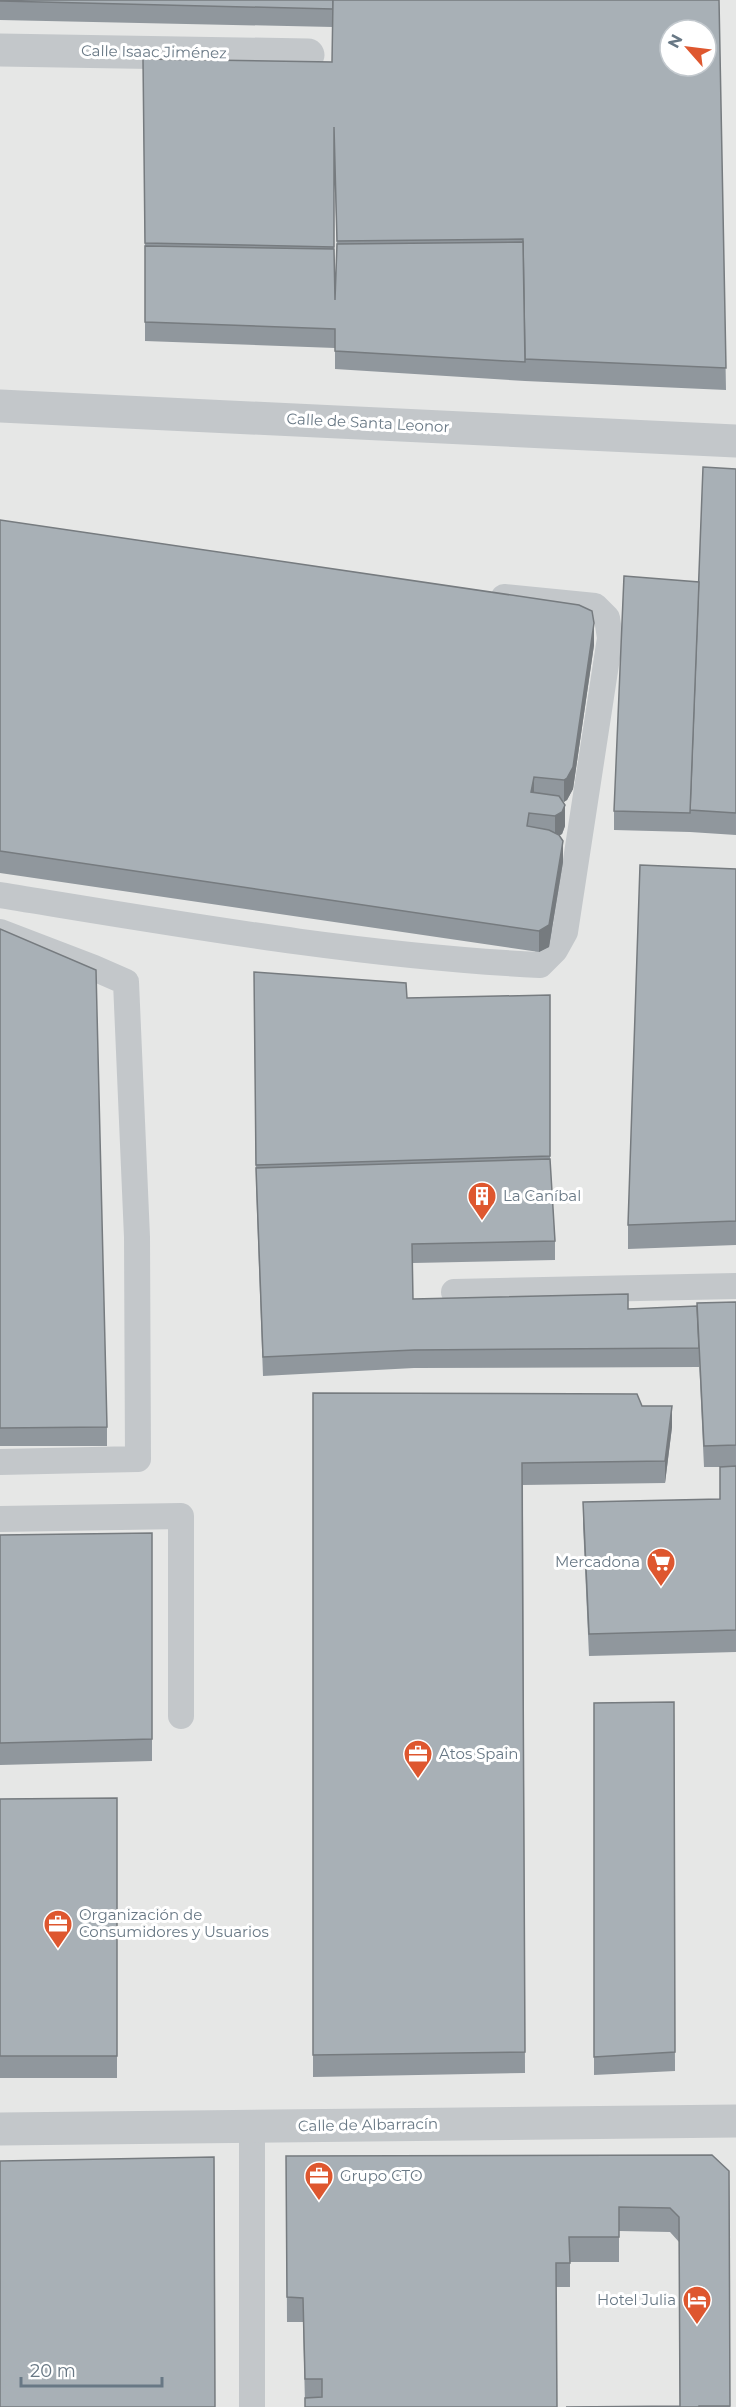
<svg xmlns="http://www.w3.org/2000/svg" width="736" height="2407" viewBox="0 0 736 2407" font-family="Montserrat,sans-serif">
<rect width="100%" height="100%" fill="#f8f8f5"/>
<path fill="#e6e7e6" fill-rule="evenodd" d="M 0,0 L 736,0 L 736,2407 L 0,2407 ZM 670,30 L 706,30 L 706,66 L 670,66 Z"/>
<g fill="none" stroke-linecap="round" stroke-linejoin="round">
<g stroke="#c3c7ca" stroke-width="26">
<path d="M 0,895 C 179,924 359,956 540,965 L 555,950 L 565,932 L 610,638 L 607,618 L 595,606 L 504,597"/>
<path d="M 0,932 L 94,968 L 126,982 L 137,1237 L 138,1459 L 0,1462"/>
<path d="M 454,1292 L 736,1286"/>
<path d="M 0,1519 L 181,1516 L 181,1716"/>
<path d="M 252,2407 L 252,2126"/>
</g>
<g stroke="#c3c7ca" stroke-width="33">
<path d="M 0,50 L 308,55"/>
<path d="M 0,406 L 736,441"/>
<path d="M 0,2129 L 736,2121"/>
</g>
</g>
<g fill="#90979d" fill-rule="evenodd">
<path d="M 0,0 L 719,0 L 726,390 L 525,381 L 335,369 L 335,348 L 145,341 L 145,257 L 143,59 L 332,62 L 333,27 L 0,20 ZM 334,149 L 337,253 L 335,300 L 334,250 Z"/>
<path d="M 736,469 L 736,835 L 690,832 L 614,830 L 614,811 L 699,582 Z"/>
<path d="M 0,520 L 594,645 L 573,789 L 567,800 L 563,802 L 565,826 L 562,834 L 559,835 L 563,862 L 549,947 L 539,952 L 0,873 Z"/>
<path d="M 736,869 L 736,1245 L 628,1249 L 628,1225 Z"/>
<path d="M 0,929 L 107,1427 L 107,1446 L 0,1446 Z"/>
<path d="M 254,972 L 407,998 L 550,995 L 550,1161 L 555,1241 L 555,1260 L 413,1263 L 413,1299 L 628,1309 L 697,1306 L 736,1302 L 736,1652 L 589,1656 L 583,1524 L 583,1502 L 720,1499 L 720,1467 L 704,1467 L 699,1360 L 699,1367 L 414,1368 L 263,1376 L 256,1186 Z"/>
<path d="M 313,1393 L 642,1406 L 672,1427 L 665,1483 L 523,1485 L 525,2073 L 313,2077 Z"/>
<path d="M 152,1533 L 152,1761 L 0,1765 L 0,1535 Z"/>
<path d="M 674,1702 L 675,2071 L 594,2075 L 594,1703 Z"/>
<path d="M 117,1798 L 117,2078 L 0,2078 L 0,1799 Z"/>
<path d="M 286,2156 L 729,2171 L 730,2407 L 566,2407 L 680,2406 L 679,2242 L 670,2232 L 619,2231 L 619,2262 L 570,2262 L 570,2287 L 556,2287 L 557,2407 L 305,2403 L 303,2322 L 287,2322 Z"/>
</g>
<g fill="#767b7f">
<path d="M 594,623 L 594,645 L 573,789 L 567,800 L 564,802 L 564,780 Z"/>
<path d="M 534,777 L 534,799 L 531,792 Z"/>
<path d="M 565,805 L 565,826 L 562,834 L 555,838 L 555,816 Z"/>
<path d="M 563,841 L 563,862 L 549,947 L 539,952 L 539,931 Z"/>
<path d="M 672,1406 L 672,1427 L 665,1483 L 665,1461 Z"/>
</g>
<g fill="#a8b0b6" stroke="#767b7f" stroke-width="1.5" fill-rule="evenodd">
<path d="M 0,0 L 333,0 L 333,9 L 0,1 Z"/>
<path d="M 333,0 L 719,0 L 726,368 L 525,359 L 523,239 L 337,241 L 334,127 L 334,247 L 145,243 L 143,59 L 332,62 ZM 670,30 L 706,30 L 706,66 L 670,66 Z"/>
<path d="M 523,242 L 525,362 L 335,351 L 335,329 L 145,322 L 145,246 L 334,249 L 335,300 L 337,244 Z"/>
<path d="M 703,467 L 736,469 L 736,813 L 690,810 Z"/>
<path d="M 0,520 L 579,605 L 592,611 L 594,623 L 573,767 L 567,778 L 564,780 L 534,777 L 531,792 L 559,796 L 565,805 L 562,812 L 555,816 L 529,813 L 527,826 L 549,830 L 559,835 L 563,841 L 549,925 L 539,931 L 0,851 Z"/>
<path d="M 624,576 L 699,582 L 690,813 L 614,811 Z"/>
<path d="M 640,865 L 736,869 L 736,1221 L 628,1225 Z"/>
<path d="M 0,929 L 96,970 L 107,1427 L 0,1428 Z"/>
<path d="M 254,972 L 406,983 L 407,998 L 550,995 L 550,1156 L 256,1165 Z"/>
<path d="M 550,1159 L 555,1241 L 412,1244 L 413,1299 L 628,1294 L 628,1309 L 697,1306 L 699,1348 L 414,1350 L 263,1357 L 256,1168 Z"/>
<path d="M 736,1302 L 736,1445 L 704,1446 L 697,1303 Z"/>
<path d="M 313,1393 L 637,1394 L 642,1406 L 672,1406 L 665,1461 L 522,1463 L 525,2052 L 313,2055 Z"/>
<path d="M 736,1466 L 736,1630 L 589,1634 L 583,1502 L 720,1499 L 720,1467 Z"/>
<path d="M 152,1533 L 152,1739 L 0,1743 L 0,1535 Z"/>
<path d="M 674,1702 L 675,2052 L 594,2057 L 594,1703 Z"/>
<path d="M 117,1798 L 117,2056 L 0,2056 L 0,1799 Z"/>
<path d="M 712,2155 L 729,2171 L 730,2406 L 699,2406 L 699,2407 L 566,2407 L 680,2406 L 679,2217 L 670,2208 L 619,2207 L 619,2237 L 569,2237 L 570,2263 L 556,2263 L 557,2407 L 305,2407 L 305,2398 L 322,2397 L 322,2379 L 305,2379 L 303,2298 L 287,2297 L 286,2156 Z"/>
<path d="M 214,2157 L 215,2407 L 0,2407 L 0,2161 Z"/>
</g>
<defs>
<g id="building-pin" transform="scale(1.5)"><path d="M0 17L-7.5 6A9.5 9.5 0 1 1 7.5 6Z" fill="#de572f" stroke="#fff"/><path d="M-4-6H4V6H1V3H-1V6H-4ZM-2.5-4.3h1.7v1.8h-1.7ZM.8-4.3h1.7v1.8H.8ZM-2.5-1h1.7V.8h-1.7ZM.8-1h1.7V.8H.8Z" fill="#fff"/></g>
<g id="supermarket-pin" transform="scale(1.5)"><path d="M0 17L-7.5 6A9.5 9.5 0 1 1 7.5 6Z" fill="#de572f" stroke="#fff"/><path d="M-6-5.5h2.5l.6 2H6L4.5 2H-2.5L-4.4-4H-6ZM-1.5 3.2a1.3 1.3 0 1 0 .1 0ZM3 3.2a1.3 1.3 0 1 0 .1 0Z" fill="#fff"/></g>
<g id="office-pin" transform="scale(1.5)"><path d="M0 17L-7.5 6A9.5 9.5 0 1 1 7.5 6Z" fill="#de572f" stroke="#fff"/><path d="M-6-3h4V-5.5h4V-3h4V5H-6ZM-1-4.5V-3h2v-1.5ZM-6 0V1H6V0Z" fill="#fff"/></g>
<g id="hotel-pin" transform="scale(1.5)"><path d="M0 17L-7.5 6A9.5 9.5 0 1 1 7.5 6Z" fill="#de572f" stroke="#fff"/><path d="M-6-4.5h1.5V1H6V5H4.5V3h-9V5H-6ZM-4 0a1.8 1.8 0 1 1 3.6 0ZM.5 0V-2.5h3Q6-2.5 6 0Z" fill="#fff"/></g>
</defs>
<g fill-rule="evenodd">
<use href="#building-pin" x="482" y="1196"/>
<use href="#supermarket-pin" x="661" y="1562"/>
<use href="#office-pin" x="418" y="1754"/>
<use href="#office-pin" x="58" y="1924"/>
<use href="#office-pin" x="319" y="2176"/>
<use href="#hotel-pin" x="697" y="2300"/>
</g>
<g text-anchor="middle" stroke-width="6" stroke-linejoin="round" paint-order="stroke">
<g font-size="15" fill="#687885" stroke="#fff">
<text transform="translate(154 52) rotate(1)" y="5">Calle Isaac Jiménez</text>
<text transform="translate(368 423) rotate(3)" y="5">Calle de Santa Leonor</text>
<text transform="translate(368 2125) rotate(-1)" y="5">Calle de Albarracín</text>
</g>
<g font-size="15" fill="#687885" stroke="#fff" text-anchor="start">
<text x="503" y="1201">La Caníbal</text>
<text x="640" y="1567" text-anchor="end">Mercadona</text>
<text x="439" y="1759">Atos Spain</text>
<text x="79" y="1920">Organización de<tspan x="79" dy="17">Consumidores y Usuarios</tspan></text>
<text x="340" y="2181">Grupo CTO</text>
<text x="676" y="2305" text-anchor="end">Hotel Julia</text>
</g>
</g>
<g transform="translate(688 48) rotate(298)"><circle r="28" fill="#ffffff" stroke="#c3c9ce" stroke-width="1.5"/>
<path d="M0-4.5L10 22L0 15L-10 22Z" fill="#de572f"/>
<text y="-9" font-size="16" font-weight="bold" text-anchor="middle" fill="#687885">N</text>
</g>
<path d="M21 2377v9h141v-9" fill="none" stroke="#687885" stroke-width="3"/>
<text x="30" y="2377" font-size="18" fill="#687885" stroke="#ffffff" stroke-width="4.5" paint-order="stroke">20 m</text>
</svg>
